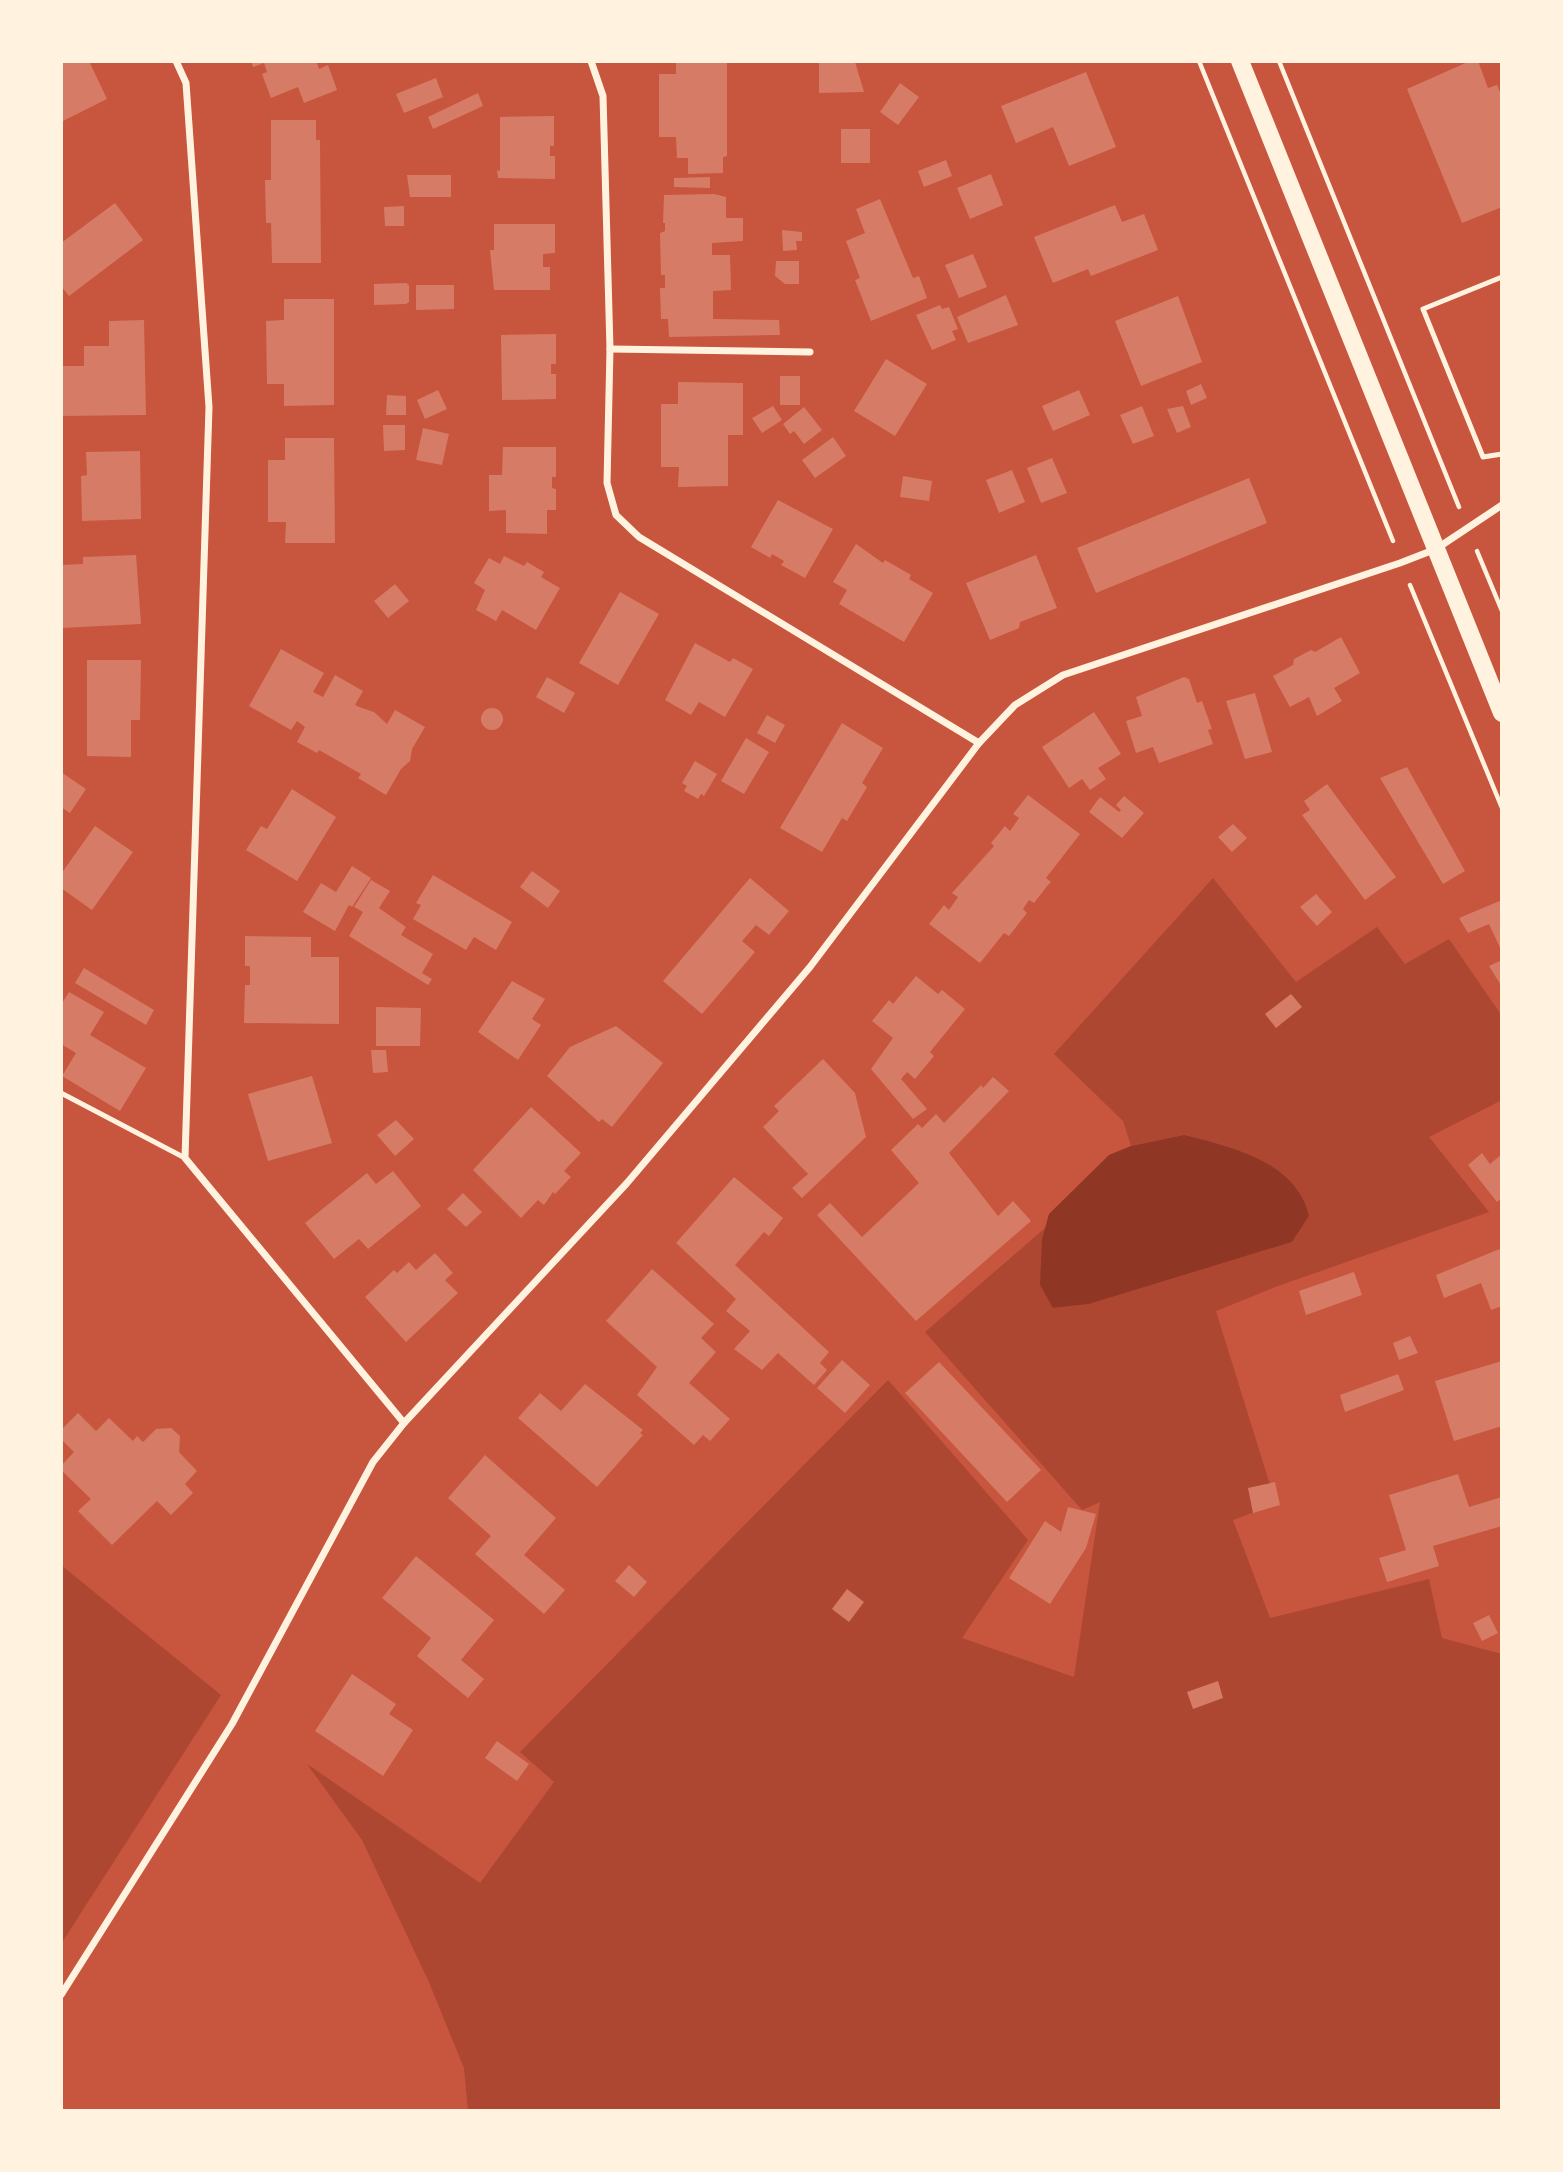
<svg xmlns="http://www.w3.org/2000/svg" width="1563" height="2172" viewBox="0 0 1563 2172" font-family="Rubik,sans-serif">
<rect width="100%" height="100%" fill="#c8553d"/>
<g fill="#ae4732">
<path d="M 1213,878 L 1296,982 L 1377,927 L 1405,964 L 1449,939 L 1502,1016 L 1502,1100 L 1429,1137 L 1489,1212 L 1278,1286 L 1216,1311 L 1276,1504 L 1233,1520 L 1270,1618 L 1429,1579 L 1442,1638 L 1502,1654 L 1502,2111 L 468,2111 L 464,2068 L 428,1980 L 362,1840 L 307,1764 L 480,1883 L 554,1782 L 520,1752 L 888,1380 L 1028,1540 L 962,1638 L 1074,1677 L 1100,1502 L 1082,1510 L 925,1332 L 1045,1228 L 1042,1239 L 1053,1308 L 1089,1304 L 1292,1242 L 1309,1216 L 1184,1135 L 1131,1146 L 1123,1121 L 1054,1054 Z"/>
<path d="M 61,1565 L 221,1695 L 61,1944 Z"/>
</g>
<path fill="#8f3625" d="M 1184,1135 C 1231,1147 1296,1161 1309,1216 L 1292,1242 L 1089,1304 L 1053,1308 L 1040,1285 L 1042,1239 L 1049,1214 L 1109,1155 L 1131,1146 Z"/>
<g fill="#d67c66">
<path d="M 61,61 L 89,61 L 107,99 L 61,122 Z"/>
<path d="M 251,61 L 316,61 L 319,69 L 328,65 L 337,90 L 304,103 L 298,87 L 271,98 L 262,74 L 267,72 L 264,63 L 253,67 Z"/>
<path d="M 676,61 L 727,61 L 727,156 L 723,157 L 723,173 L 688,174 L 688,158 L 677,158 L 676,137 L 659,137 L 659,74 L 676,74 Z"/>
<path d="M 1470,61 L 1478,61 L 1488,88 L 1497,85 L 1502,97 L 1502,207 L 1462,223 L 1407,89 Z"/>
<path d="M 819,62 L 855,62 L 864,92 L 819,93 Z"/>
<path d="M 1086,72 L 1116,147 L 1069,166 L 1053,127 L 1016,143 L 1001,106 Z"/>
<path d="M 436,78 L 443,97 L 404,113 L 396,94 Z"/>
<path d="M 900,83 L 919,97 L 898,125 L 880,112 Z"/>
<path d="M 478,93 L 483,106 L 433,129 L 428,117 Z"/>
<path d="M 554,116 L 554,146 L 550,146 L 550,156 L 555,156 L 555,179 L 498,178 L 497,170 L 500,171 L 500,117 Z"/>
<path d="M 271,120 L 316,120 L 316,140 L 320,140 L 321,263 L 272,263 L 271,223 L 266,223 L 265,180 L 271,180 Z"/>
<rect x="841" y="129" width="29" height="34"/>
<path d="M 946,160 L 952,176 L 924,187 L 918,171 Z"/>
<path d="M 991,174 L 1003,205 L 970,219 L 957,188 Z"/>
<path d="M 407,175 L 451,175 L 451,197 L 410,197 Z"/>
<path d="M 710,177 L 710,188 L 674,187 L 674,178 Z"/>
<path d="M 714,194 L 726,197 L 726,218 L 743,218 L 743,241 L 712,243 L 712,255 L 730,255 L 731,290 L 713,291 L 713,319 L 779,320 L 780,335 L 669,337 L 668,319 L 661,319 L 660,288 L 665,288 L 665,275 L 661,275 L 660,233 L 665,231 L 665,223 L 663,223 L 664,195 Z"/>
<path d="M 880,199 L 913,278 L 919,276 L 927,298 L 871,321 L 855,280 L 860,278 L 846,241 L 865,233 L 856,209 Z"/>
<path d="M 115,203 L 143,240 L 69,296 L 61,286 L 61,243 Z"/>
<path d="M 1115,205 L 1122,222 L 1144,214 L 1158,250 L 1091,276 L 1088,269 L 1053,283 L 1034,237 Z"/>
<path d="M 404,206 L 404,226 L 385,226 L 384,207 Z"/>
<path d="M 494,224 L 555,224 L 555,253 L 543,254 L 543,267 L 550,267 L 550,290 L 494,290 L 490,250 L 494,250 Z"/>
<path d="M 782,230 L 802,232 L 802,241 L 796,241 L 797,250 L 783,251 Z"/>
<path d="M 973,254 L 987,287 L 959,298 L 945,265 Z"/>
<path d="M 776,261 L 799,261 L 799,284 L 785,284 L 775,276 Z"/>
<path d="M 406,283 L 409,285 L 409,302 L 406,304 L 374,305 L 374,284 Z"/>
<path d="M 416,285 L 454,285 L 454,309 L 416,310 Z"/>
<path d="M 1006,295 L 1018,325 L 968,343 L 957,317 Z"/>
<path d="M 1178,296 L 1202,362 L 1141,386 L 1115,321 Z"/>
<path d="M 284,299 L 334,299 L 334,405 L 284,406 L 284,384 L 267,384 L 266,321 L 284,320 Z"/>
<path d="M 940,305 L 942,309 L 949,307 L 958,329 L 952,331 L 956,340 L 932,350 L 916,315 Z"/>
<path d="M 144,320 L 146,415 L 61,416 L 61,366 L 84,366 L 84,346 L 109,346 L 109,321 Z"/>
<path d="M 556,334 L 556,364 L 551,364 L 551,374 L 556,374 L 556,399 L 502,400 L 501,335 Z"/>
<path d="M 886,359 L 927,384 L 895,436 L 854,411 Z"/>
<rect x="780" y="376" width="20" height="29"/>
<path d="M 678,382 L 743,383 L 743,435 L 728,435 L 728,486 L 678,487 L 679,467 L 661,467 L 661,404 L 678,404 Z"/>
<path d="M 1201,384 L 1207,398 L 1191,405 L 1186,391 Z"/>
<path d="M 438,390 L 447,409 L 425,419 L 417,400 Z"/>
<path d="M 1079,390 L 1090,415 L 1053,431 L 1042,406 Z"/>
<path d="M 387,395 L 406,396 L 406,415 L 386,415 Z"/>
<path d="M 773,406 L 782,420 L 762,433 L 752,418 Z"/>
<path d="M 1142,406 L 1154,436 L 1133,444 L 1120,415 Z"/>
<path d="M 1183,406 L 1191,427 L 1177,433 L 1167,409 Z"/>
<path d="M 804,407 L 822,430 L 804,444 L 794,431 L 790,434 L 783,424 Z"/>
<path d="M 383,425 L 405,425 L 405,450 L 384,451 Z"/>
<path d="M 423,428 L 449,434 L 442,465 L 416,460 Z"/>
<path d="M 833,437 L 846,456 L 815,478 L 802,460 Z"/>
<path d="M 285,438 L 334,438 L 335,543 L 285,543 L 286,522 L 268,522 L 268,460 L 285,460 Z"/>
<path d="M 503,447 L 556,447 L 556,477 L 552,477 L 552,488 L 556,489 L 556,510 L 547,510 L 547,534 L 506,533 L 506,510 L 489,511 L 489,475 L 502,475 Z"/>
<path d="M 140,451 L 141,519 L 82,521 L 81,476 L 87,475 L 86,452 Z"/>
<path d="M 1052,458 L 1067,493 L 1041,503 L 1027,468 Z"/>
<path d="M 1012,470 L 1025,502 L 999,513 L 986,480 Z"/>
<path d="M 903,476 L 932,481 L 929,501 L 900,497 Z"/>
<path d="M 1249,478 L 1267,523 L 1096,593 L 1077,548 Z"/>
<path d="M 778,500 L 833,529 L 805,578 L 781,565 L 784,561 L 772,554 L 770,558 L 751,547 Z"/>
<path d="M 856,544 L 883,563 L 885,560 L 911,575 L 909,579 L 933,593 L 904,642 L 839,604 L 847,590 L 833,582 Z"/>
<path d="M 136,555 L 141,624 L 61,628 L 61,565 L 83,564 L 83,557 Z"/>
<path d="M 1036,555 L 1057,608 L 1020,622 L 1019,628 L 990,640 L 966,583 Z"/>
<path d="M 504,556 L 524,566 L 527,562 L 544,572 L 541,577 L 560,588 L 536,630 L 502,610 L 496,621 L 476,610 L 485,590 L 474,583 L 489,558 L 500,564 Z"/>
<path d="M 395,584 L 409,601 L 388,618 L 374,601 Z"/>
<path d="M 620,592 L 659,614 L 618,685 L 579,663 Z"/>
<path d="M 1341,637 L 1360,673 L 1334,688 L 1342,701 L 1317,716 L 1309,697 L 1290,707 L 1273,676 L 1293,665 L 1294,659 L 1311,650 L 1315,652 Z"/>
<path d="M 695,643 L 730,662 L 733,658 L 753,669 L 725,717 L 699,702 L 691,715 L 665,700 Z"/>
<path d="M 281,649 L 324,673 L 313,692 L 323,697 L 335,675 L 363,691 L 355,705 L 359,707 L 374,712 L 387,724 L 395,710 L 425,727 L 412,749 L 410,761 L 401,769 L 386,795 L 358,778 L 361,774 L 319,750 L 317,753 L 297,742 L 305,727 L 297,721 L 291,730 L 249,706 Z"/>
<path d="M 87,660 L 141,660 L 140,720 L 131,720 L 131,757 L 87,756 Z"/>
<path d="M 547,677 L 575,693 L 564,713 L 536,697 Z"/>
<path d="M 1184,677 L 1189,679 L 1197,703 L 1202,701 L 1212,729 L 1208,730 L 1213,744 L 1159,763 L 1153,747 L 1136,753 L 1126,721 L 1142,716 L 1136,697 Z"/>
<path d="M 1255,693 L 1272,752 L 1245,759 L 1226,701 Z"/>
<circle cx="492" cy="719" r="11"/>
<path d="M 1094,712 L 1121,754 L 1098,768 L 1106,779 L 1090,790 L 1082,779 L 1069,788 L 1042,747 Z"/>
<path d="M 767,715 L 785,725 L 775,743 L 757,733 Z"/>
<path d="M 842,723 L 883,748 L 862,783 L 867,787 L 847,821 L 842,818 L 822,852 L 780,828 Z"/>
<path d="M 746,738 L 769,752 L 744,794 L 721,781 Z"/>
<path d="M 695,761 L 717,774 L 704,796 L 701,794 L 698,799 L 684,791 L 687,786 L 682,783 Z"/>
<path d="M 1407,767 L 1465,871 L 1443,884 L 1380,778 Z"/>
<path d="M 61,772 L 86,789 L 70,813 L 61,807 Z"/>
<path d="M 1327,784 L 1396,877 L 1365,900 L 1302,815 L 1310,810 L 1304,801 Z"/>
<path d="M 292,789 L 336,817 L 297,881 L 246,850 L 261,826 L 267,829 Z"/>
<path d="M 1028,795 L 1080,834 L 1046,878 L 1051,882 L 1048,885 L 1034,903 L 1029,900 L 1023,909 L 1027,913 L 1009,936 L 1004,933 L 980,963 L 929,924 L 944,905 L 949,910 L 958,897 L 952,893 L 994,846 L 991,843 L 1005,826 L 1010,831 L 1019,818 L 1013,814 Z"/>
<path d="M 1124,796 L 1144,813 L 1122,838 L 1089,812 L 1100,797 L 1119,812 L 1121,810 L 1116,805 Z"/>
<path d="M 1233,824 L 1247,838 L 1232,852 L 1218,837 Z"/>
<path d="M 95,826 L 133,852 L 92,910 L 61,888 L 61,874 Z"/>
<path d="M 352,866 L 371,878 L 352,907 L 349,905 L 335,931 L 303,912 L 321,883 L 336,892 Z"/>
<path d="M 532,871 L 560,891 L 548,908 L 520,887 Z"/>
<path d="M 433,875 L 512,922 L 496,950 L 474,937 L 466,950 L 413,919 L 421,905 L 416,903 Z"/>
<path d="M 750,878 L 789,911 L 769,935 L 756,925 L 742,941 L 755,952 L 702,1014 L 663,981 Z"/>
<path d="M 371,880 L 390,891 L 379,908 L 406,927 L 401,935 L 433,954 L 422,973 L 432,979 L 428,985 L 349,936 L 363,912 L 354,907 Z"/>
<path d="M 1316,894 L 1332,912 L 1317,926 L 1300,907 Z"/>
<path d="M 1502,900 L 1502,952 L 1489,924 L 1468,933 L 1459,918 Z"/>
<path d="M 245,936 L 311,937 L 311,957 L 339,957 L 339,1024 L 244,1023 L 245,985 L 250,985 L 250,966 L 245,966 Z"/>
<path d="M 1502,960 L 1502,987 L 1489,966 Z"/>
<path d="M 84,968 L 154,1010 L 146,1025 L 75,983 Z"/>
<path d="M 916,976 L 938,994 L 942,990 L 965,1009 L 930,1052 L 934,1056 L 915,1079 L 907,1072 L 901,1079 L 927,1109 L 913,1119 L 871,1069 L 893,1038 L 872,1021 L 889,1000 L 893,1004 Z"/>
<path d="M 512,981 L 545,999 L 532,1019 L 541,1025 L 518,1060 L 478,1032 Z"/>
<path d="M 69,992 L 104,1012 L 90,1035 L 146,1068 L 120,1111 L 62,1076 L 76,1053 L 61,1044 L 61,1005 Z"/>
<path d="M 1291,994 L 1302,1007 L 1276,1028 L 1265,1014 Z"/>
<path d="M 376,1007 L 421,1008 L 420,1046 L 376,1046 Z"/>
<path d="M 616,1026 L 663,1063 L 612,1127 L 602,1119 L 599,1122 L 547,1076 L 570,1047 Z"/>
<path d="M 371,1050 L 386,1050 L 388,1072 L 373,1073 Z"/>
<path d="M 823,1059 L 855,1093 L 866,1137 L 802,1198 L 792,1188 L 808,1174 L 763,1127 L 779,1111 L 774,1106 Z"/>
<path d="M 312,1076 L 332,1143 L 268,1161 L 248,1094 Z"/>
<path d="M 993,1077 L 1009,1091 L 949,1153 L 998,1216 L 1013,1201 L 1031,1221 L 916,1321 L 817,1215 L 830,1203 L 862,1237 L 919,1183 L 891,1150 L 918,1124 L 922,1128 L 936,1114 L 944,1123 L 981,1085 L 983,1088 Z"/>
<path d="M 531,1107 L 581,1153 L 564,1171 L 571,1177 L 555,1194 L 553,1192 L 544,1205 L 538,1200 L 521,1218 L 473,1170 Z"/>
<path d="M 396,1120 L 414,1139 L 395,1156 L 377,1135 Z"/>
<path d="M 1482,1153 L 1490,1164 L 1502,1154 L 1502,1198 L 1497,1202 L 1468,1165 Z"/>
<path d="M 393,1171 L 421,1206 L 368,1249 L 359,1239 L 334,1259 L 305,1223 L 367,1173 L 376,1184 Z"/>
<path d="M 734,1177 L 783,1218 L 769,1236 L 764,1232 L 735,1265 L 829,1352 L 820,1363 L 827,1370 L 814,1385 L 778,1353 L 762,1370 L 734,1349 L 750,1331 L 726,1311 L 736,1299 L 676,1243 Z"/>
<path d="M 463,1193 L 482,1212 L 466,1227 L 447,1209 Z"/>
<path d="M 1502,1248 L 1502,1306 L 1491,1310 L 1481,1283 L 1444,1298 L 1436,1275 Z"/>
<path d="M 435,1253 L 453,1273 L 445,1280 L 458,1293 L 406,1342 L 365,1297 L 394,1270 L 397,1273 L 409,1262 L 416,1270 Z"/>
<path d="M 652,1269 L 714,1324 L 701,1338 L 716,1352 L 689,1383 L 730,1419 L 710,1441 L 703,1435 L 694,1445 L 637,1395 L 657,1367 L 606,1321 Z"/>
<path d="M 1354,1272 L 1362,1295 L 1306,1315 L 1299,1291 Z"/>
<path d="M 1410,1336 L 1418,1353 L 1399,1360 L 1393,1343 Z"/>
<path d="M 842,1360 L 870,1385 L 845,1413 L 817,1388 Z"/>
<path d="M 1502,1361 L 1502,1426 L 1454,1441 L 1435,1381 Z"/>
<path d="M 939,1362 L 1041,1470 L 1007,1502 L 905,1393 Z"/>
<path d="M 1398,1374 L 1404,1390 L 1345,1412 L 1340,1395 Z"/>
<path d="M 585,1384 L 643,1430 L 640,1433 L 643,1435 L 597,1487 L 518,1418 L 540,1393 L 561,1411 Z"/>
<path d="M 78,1413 L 96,1431 L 109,1418 L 133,1441 L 137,1436 L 143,1442 L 156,1429 L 171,1428 L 180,1436 L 179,1452 L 197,1471 L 185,1484 L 193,1493 L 171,1515 L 157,1501 L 112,1545 L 78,1511 L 91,1499 L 61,1470 L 61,1466 L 74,1452 L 61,1439 L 61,1430 Z"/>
<path d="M 485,1455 L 556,1518 L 524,1555 L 565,1590 L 544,1614 L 475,1554 L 491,1536 L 448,1498 Z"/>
<path d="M 1458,1474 L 1469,1507 L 1502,1497 L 1502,1526 L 1433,1546 L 1439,1566 L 1387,1582 L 1379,1558 L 1406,1550 L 1389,1495 Z"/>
<path d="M 1275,1482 L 1280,1505 L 1253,1513 L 1248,1488 Z"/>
<path d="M 1068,1507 L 1096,1514 L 1086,1548 L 1050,1604 L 1009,1578 L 1045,1521 L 1061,1532 Z"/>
<path d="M 416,1556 L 494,1620 L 461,1660 L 484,1679 L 468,1698 L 417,1656 L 431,1638 L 382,1598 Z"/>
<path d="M 629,1565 L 647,1582 L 634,1597 L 615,1581 Z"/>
<path d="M 847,1589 L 864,1602 L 849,1622 L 832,1609 Z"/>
<path d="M 1489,1615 L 1498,1633 L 1482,1641 L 1473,1623 Z"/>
<path d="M 352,1674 L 396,1704 L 389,1714 L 413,1730 L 383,1776 L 315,1731 Z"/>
<path d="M 1218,1681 L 1223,1698 L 1193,1709 L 1187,1692 Z"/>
<path d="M 497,1741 L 529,1764 L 517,1781 L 485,1758 Z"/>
</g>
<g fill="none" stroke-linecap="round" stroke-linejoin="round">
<g stroke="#fff3e0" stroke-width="4.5">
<path d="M 1199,61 L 1393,541"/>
<path d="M 1279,61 L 1459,507"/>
<path d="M 1477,551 L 1502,611"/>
<path d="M 1410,585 L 1502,808"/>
</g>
<g stroke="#fff3e0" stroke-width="5">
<path d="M 1502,277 L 1423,309 L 1483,457 L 1502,454"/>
<path d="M 61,1093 L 185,1158"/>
</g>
<g stroke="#fff3e0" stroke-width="7">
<path d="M 176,61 L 186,83 L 209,407 L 185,1158 L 404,1423"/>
<path d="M 591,61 L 603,96 L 610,349 L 607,483 L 616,515 L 639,537 L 979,743"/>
<path d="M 610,349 L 810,352"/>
<path d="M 61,1995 L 232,1724 L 373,1462 L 404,1423 L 627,1183 L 810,967 L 979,743 L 1015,705 L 1063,675 L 1400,563 L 1436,549 L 1502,505"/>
</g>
<path stroke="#fff3e0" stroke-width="18" d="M 1240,61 L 1502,713"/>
</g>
<rect width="1563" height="2172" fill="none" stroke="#fff3e0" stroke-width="126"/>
</svg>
